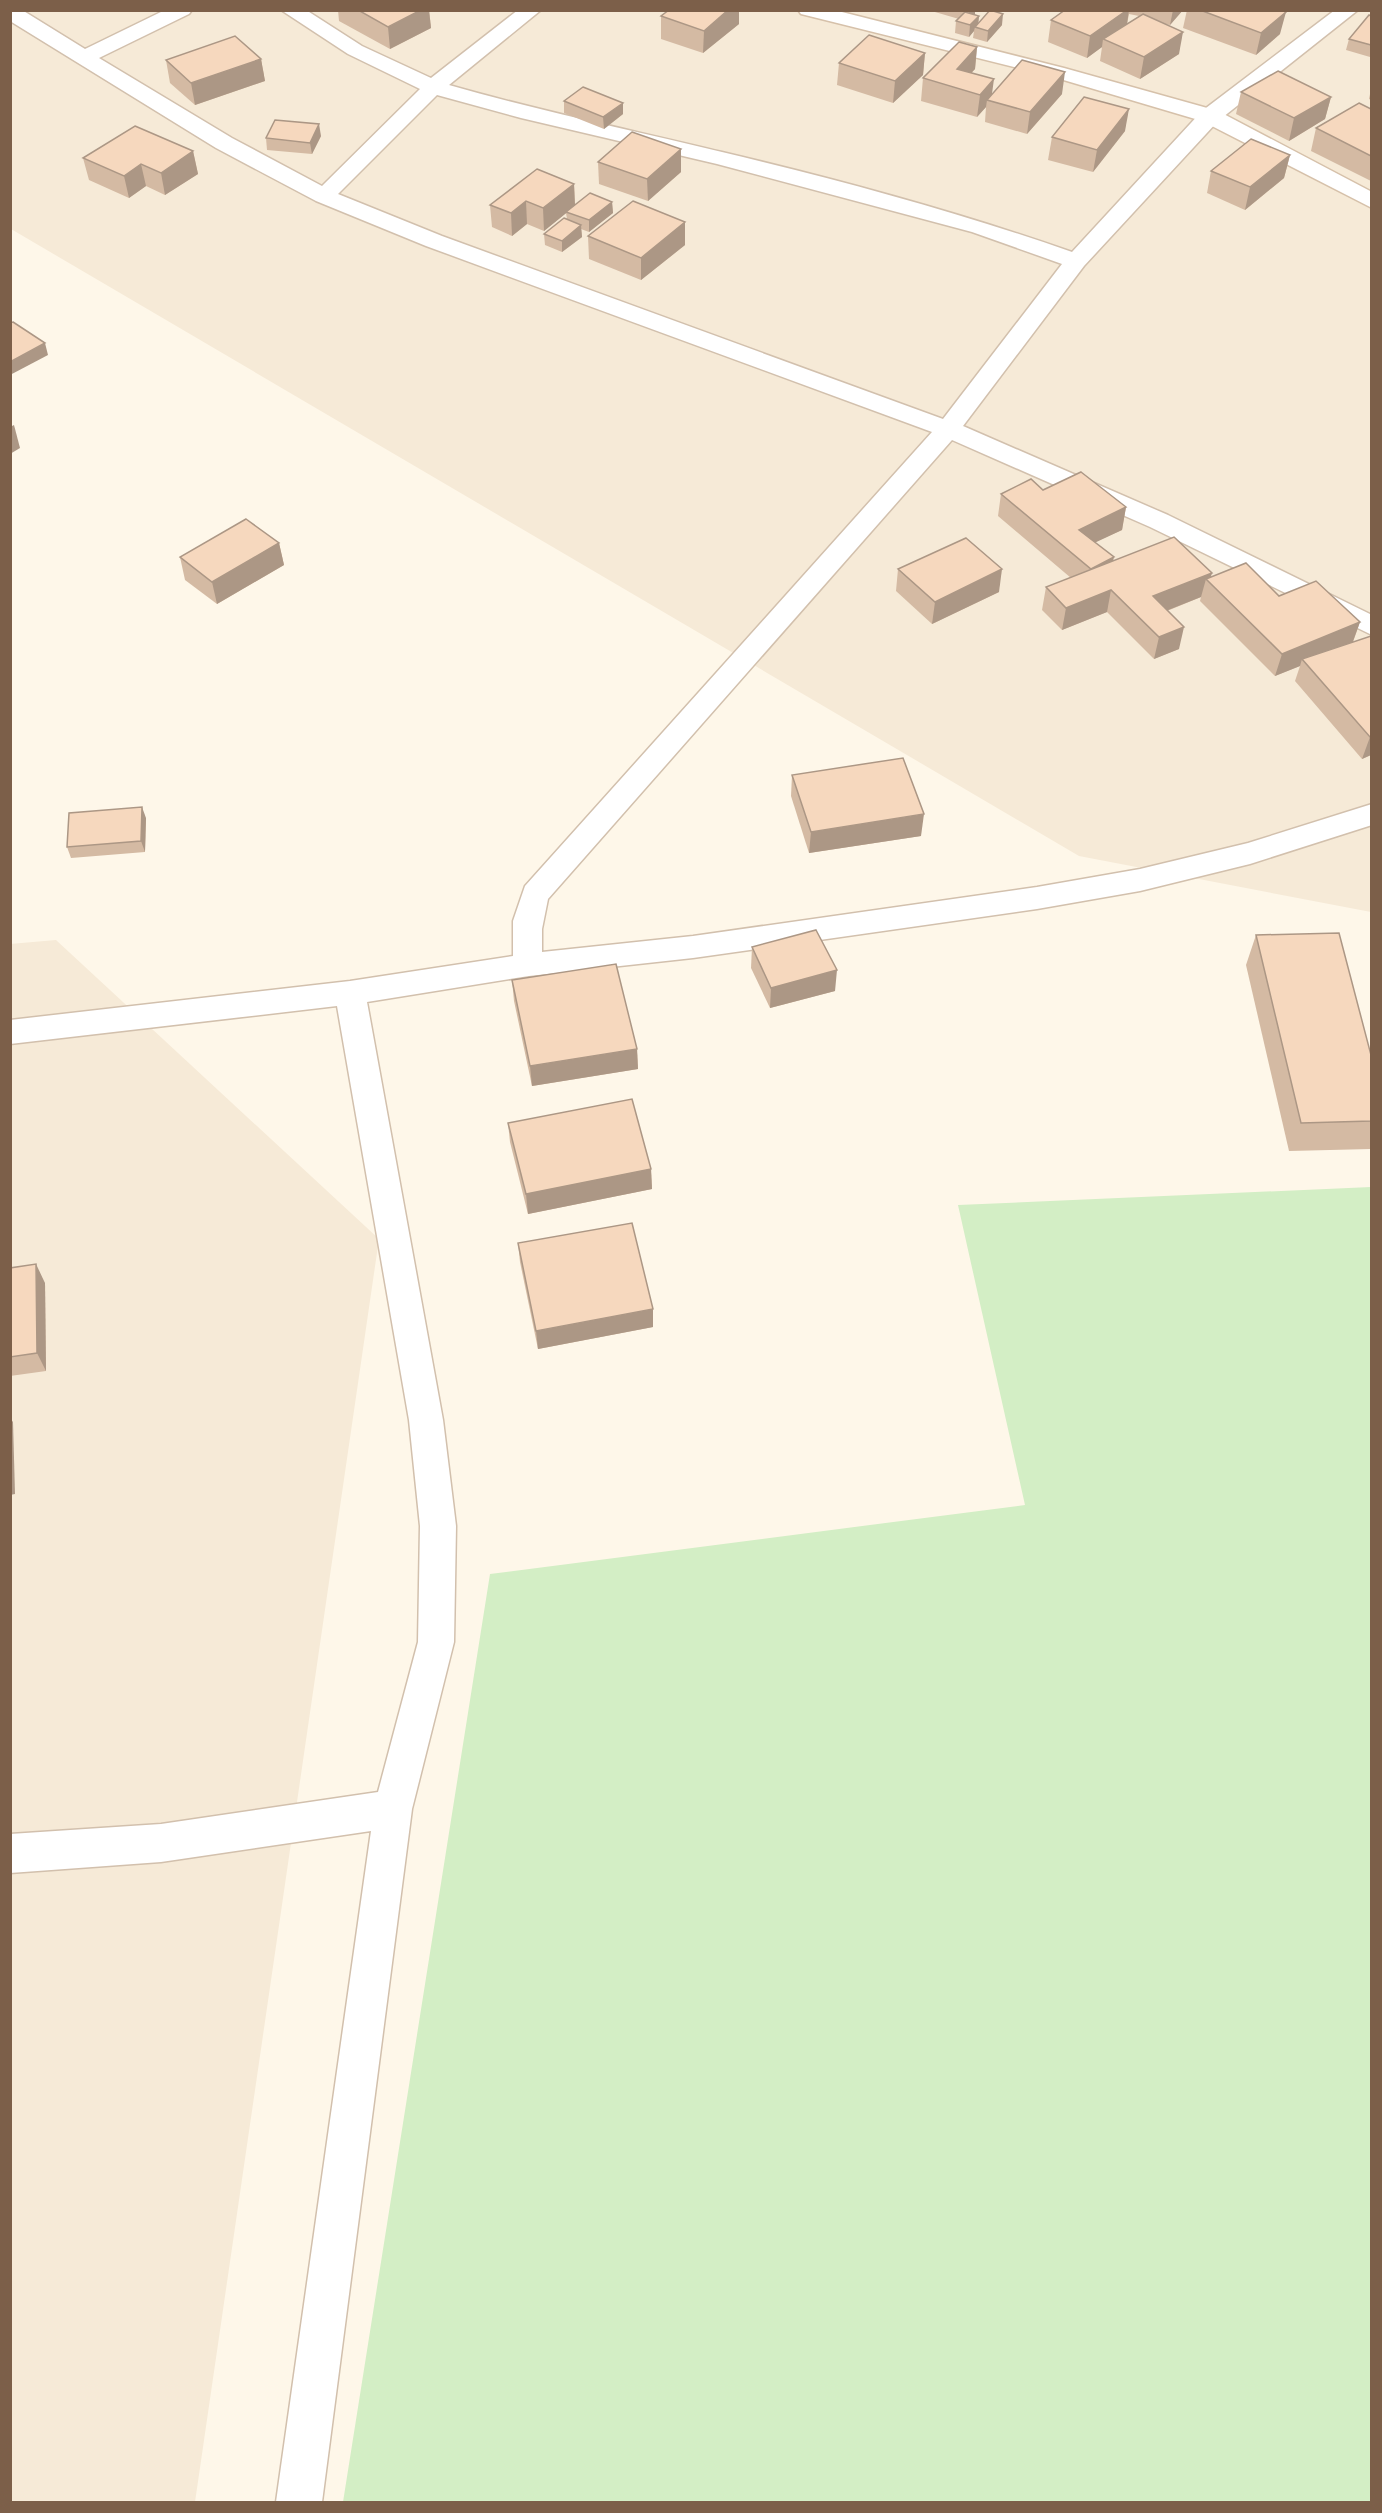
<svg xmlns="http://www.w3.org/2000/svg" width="1382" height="2513" viewBox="0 0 1382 2513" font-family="Montserrat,sans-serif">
<rect width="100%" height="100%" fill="#fef7e9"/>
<g fill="#f6ead7">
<path d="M 11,11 L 1371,11 L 1371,912 L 1079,856 L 11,229 Z"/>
<path d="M 56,940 L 379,1239 L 195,2502 L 11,2502 L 10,944 Z"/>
</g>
<path fill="#d3eec5" d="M 1371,1187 L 1371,2502 L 343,2502 L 490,1574 L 1025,1505 L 958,1205 Z"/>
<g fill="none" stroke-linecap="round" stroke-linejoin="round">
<g stroke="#d2c0ad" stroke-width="3">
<path id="street" d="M 10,10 L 22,10 L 85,49 L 165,10 L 192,10 L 189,14 L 99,58 L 232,138 L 322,186 L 420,89 L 348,54 L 281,10 L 306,10 L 362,46 L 431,78 L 518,10 L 541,10 L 449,85 C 539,111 631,130 722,152 C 840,180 958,212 1072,252 L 1202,111 L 1335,10 L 1358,10 L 1218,121 L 1084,266 L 963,426 L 1168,515 L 1372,615 L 1372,635 L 1150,527 L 952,440 L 548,899 L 542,929 L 542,952 L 693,936 L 1037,887 L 1140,869 L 1248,843 L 1372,804 L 1372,825 L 1250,864 L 1140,891 L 1037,909 L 693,958 L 529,976 L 367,1002 L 443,1420 L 456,1526 L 454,1642 L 412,1809 L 322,2502 L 276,2502 L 371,1831 L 161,1862 L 10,1873 L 10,1834 L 161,1824 L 378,1792 L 418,1642 L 420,1526 L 409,1420 L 337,1006 L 10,1044 L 10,1020 L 350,981 L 513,956 L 513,921 L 525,886 L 932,432 L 426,246 L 316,201 L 216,148 L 10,21 ZM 437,95 L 521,118 L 717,164 L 972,232 L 1062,264 L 943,419 L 442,236 L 338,194 Z"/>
</g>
<g stroke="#d6c1aa" stroke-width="3">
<path id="secondary" d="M 798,10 L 834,10 L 1064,68 L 1218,111 L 1372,192 L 1372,208 L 1202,121 L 1050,76 L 801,14 Z"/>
</g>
<use href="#street" fill="#fff" fill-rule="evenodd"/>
<use href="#secondary" fill="#fff" fill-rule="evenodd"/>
</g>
<g fill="#d4baa3" fill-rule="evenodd">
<path d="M 338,10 L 429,10 L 431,28 L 390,49 L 339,21 Z"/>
<path d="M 928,10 L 975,10 L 974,14 L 979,16 L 978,23 L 1002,25 L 987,42 L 973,38 L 974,31 L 969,37 L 955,33 L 956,21 L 959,19 Z"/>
<path d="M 1065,10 L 1183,10 L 1170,25 L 1164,24 L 1179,54 L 1140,79 L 1100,61 L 1102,47 L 1087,58 L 1048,42 L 1051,20 ZM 1129,14 L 1139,16 L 1127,24 Z"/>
<path d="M 1187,10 L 1280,10 L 1280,34 L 1256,55 L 1183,28 Z"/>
<path d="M 661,16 L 739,24 L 703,53 L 661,39 Z"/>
<path d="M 1371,16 L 1371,55 L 1370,57 L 1346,50 L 1349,39 Z"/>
<path d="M 977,47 L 975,69 L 971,73 L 992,94 L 1062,94 L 1027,134 L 985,122 L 986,107 L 977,117 L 921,101 L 923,78 Z"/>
<path d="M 925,53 L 923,75 L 893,103 L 837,85 L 839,63 Z"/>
<path d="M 261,59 L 265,81 L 195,105 L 170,83 L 166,60 Z"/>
<path d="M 1371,89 L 1371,100 L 1369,99 Z"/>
<path d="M 1241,92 L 1331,97 L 1325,119 L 1289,141 L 1236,114 Z"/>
<path d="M 564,101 L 623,114 L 604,129 L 564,113 Z"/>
<path d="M 1371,109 L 1371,181 L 1311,151 L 1316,128 Z"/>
<path d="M 1125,131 L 1093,172 L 1048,160 L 1052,137 Z"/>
<path d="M 321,136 L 312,154 L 267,150 L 266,138 Z"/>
<path d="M 193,151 L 198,174 L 165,195 L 146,186 L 129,198 L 89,180 L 83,158 Z"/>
<path d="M 1290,155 L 1284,178 L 1245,210 L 1207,193 L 1211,171 Z"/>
<path d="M 598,162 L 681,172 L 648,201 L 599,184 Z"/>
<path d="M 574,184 L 575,205 L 612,202 L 613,213 L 589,232 L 581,229 L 582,237 L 562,252 L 545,245 L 544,234 L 567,219 L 566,213 L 544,231 L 527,224 L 512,236 L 492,227 L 490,205 Z"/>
<path d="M 588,236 L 685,245 L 641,280 L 589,259 Z"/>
<path d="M 1043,490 L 1126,507 L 1122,530 L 1095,542 L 1113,561 L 1212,573 L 1210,578 L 1279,596 L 1360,622 L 1353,642 L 1371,636 L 1371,755 L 1362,759 L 1295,681 L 1300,666 L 1275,676 L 1200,601 L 1201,597 L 1167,611 L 1179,649 L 1154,659 L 1107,612 L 1062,630 L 1042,610 L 1046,587 L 1071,578 L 998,516 L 1001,494 Z"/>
<path d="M 279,543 L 284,565 L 217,604 L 185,580 L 180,557 Z"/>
<path d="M 898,569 L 999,592 L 932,624 L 896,591 Z"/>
<path d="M 792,775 L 921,836 L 809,853 L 791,796 Z"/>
<path d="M 146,818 L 145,852 L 71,858 L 67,847 Z"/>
<path d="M 1256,935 L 1371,1055 L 1371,1149 L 1289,1151 L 1246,965 Z"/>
<path d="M 752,947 L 835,991 L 770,1008 L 751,968 Z"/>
<path d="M 512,980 L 637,1049 L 638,1069 L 532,1086 L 514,1001 Z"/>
<path d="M 508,1123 L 651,1169 L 652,1189 L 528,1214 L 510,1142 Z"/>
<path d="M 518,1243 L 653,1309 L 653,1327 L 538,1349 L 520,1262 Z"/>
<path d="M 10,1268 L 45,1283 L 46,1371 L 10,1376 Z"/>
</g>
<g fill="#ac9785">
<path d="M 421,10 L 429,10 L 431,28 L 390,49 L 388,27 Z"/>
<path d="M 728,10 L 739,10 L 739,24 L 703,53 L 704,31 Z"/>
<path d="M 969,10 L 975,10 L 975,14 L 968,21 Z"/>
<path d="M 1127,10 L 1129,10 L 1126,31 L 1103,39 L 1102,47 L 1087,58 L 1090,36 Z"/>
<path d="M 1173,10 L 1183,10 L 1170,25 Z"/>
<path d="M 1286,12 L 1280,34 L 1256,55 L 1261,33 Z"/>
<path d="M 1003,14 L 1002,25 L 987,42 L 988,31 Z"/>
<path d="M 979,16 L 978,27 L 975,27 L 974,31 L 969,37 L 970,25 Z"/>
<path d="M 1183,32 L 1179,54 L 1140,79 L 1144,57 Z"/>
<path d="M 977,47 L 975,69 L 957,88 L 957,69 Z"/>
<path d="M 925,53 L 923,75 L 893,103 L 895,81 Z"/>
<path d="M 261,59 L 265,81 L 195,105 L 191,83 Z"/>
<path d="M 1065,72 L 1062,94 L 1027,134 L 1030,112 Z"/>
<path d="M 994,79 L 991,101 L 987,100 L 986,107 L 977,117 L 980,95 Z"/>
<path d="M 1331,97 L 1325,119 L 1289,141 L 1294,118 Z"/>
<path d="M 623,103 L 623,114 L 604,129 L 603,117 Z"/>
<path d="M 1129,109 L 1125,131 L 1093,172 L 1097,150 Z"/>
<path d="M 319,124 L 321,136 L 312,154 L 310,143 Z"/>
<path d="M 681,149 L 681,172 L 648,201 L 647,179 Z"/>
<path d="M 193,151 L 198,174 L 165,195 L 161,173 Z"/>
<path d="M 1290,155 L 1284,178 L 1245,210 L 1250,187 Z"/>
<path d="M 141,164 L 146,186 L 129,198 L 124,176 Z"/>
<path d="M 574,184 L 575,206 L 544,231 L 543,208 Z"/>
<path d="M 526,201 L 527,224 L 512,236 L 511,213 Z"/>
<path d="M 612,202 L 613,213 L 589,232 L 589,220 Z"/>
<path d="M 685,222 L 685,245 L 641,280 L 641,258 Z"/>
<path d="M 581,225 L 582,237 L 562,252 L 562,241 Z"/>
<path d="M 45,343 L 48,355 L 10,375 L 10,362 Z"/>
<path d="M 14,425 L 20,448 L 10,454 L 10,427 Z"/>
<path d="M 1126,507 L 1122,530 L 1075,552 L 1079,530 Z"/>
<path d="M 279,543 L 284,565 L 217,604 L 212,582 Z"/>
<path d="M 1114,557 L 1109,579 L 1087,591 L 1091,569 Z"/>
<path d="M 1002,569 L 999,592 L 932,624 L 935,602 Z"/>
<path d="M 1212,573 L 1209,582 L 1206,579 L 1201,597 L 1148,618 L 1153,596 Z"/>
<path d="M 1111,590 L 1107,612 L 1062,630 L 1066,608 Z"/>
<path d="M 1360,622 L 1352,644 L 1302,659 L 1300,666 L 1275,676 L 1282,654 Z"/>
<path d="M 1184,627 L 1179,649 L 1154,659 L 1159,637 Z"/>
<path d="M 1371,736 L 1371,755 L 1362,759 L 1370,737 Z"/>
<path d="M 142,807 L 146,818 L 145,852 L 141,841 Z"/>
<path d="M 924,814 L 921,836 L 809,853 L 811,832 Z"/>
<path d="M 837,970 L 835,991 L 770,1008 L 771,988 Z"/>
<path d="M 637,1049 L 638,1069 L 532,1086 L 530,1066 Z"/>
<path d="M 651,1169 L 652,1189 L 528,1214 L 526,1194 Z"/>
<path d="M 36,1264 L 45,1283 L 46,1371 L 37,1353 Z"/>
<path d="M 653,1309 L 653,1327 L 538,1349 L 536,1331 Z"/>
<path d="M 10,1418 L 13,1422 L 15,1494 L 10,1495 Z"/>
</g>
<g fill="#f6d8be" stroke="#ac9785" stroke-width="1.5">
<path d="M 358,10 L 421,10 L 388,27 Z"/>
<path d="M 669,10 L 728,10 L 704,31 L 661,16 Z"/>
<path d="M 990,10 L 1003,14 L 988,31 L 975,27 Z"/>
<path d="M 1065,10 L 1127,10 L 1090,36 L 1051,20 Z"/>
<path d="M 1200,10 L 1280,10 L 1286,12 L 1261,33 Z"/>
<path d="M 965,12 L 979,16 L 970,25 L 956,21 Z"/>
<path d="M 1143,14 L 1183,32 L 1144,57 L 1103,39 Z"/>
<path d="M 1369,15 L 1371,16 L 1371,45 L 1349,39 Z"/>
<path d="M 869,35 L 925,53 L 895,81 L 839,63 Z"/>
<path d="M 235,36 L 261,59 L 191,83 L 166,60 Z"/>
<path d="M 959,42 L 977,47 L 957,69 L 994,79 L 980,95 L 923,78 Z"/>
<path d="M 1022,60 L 1065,72 L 1030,112 L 987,100 Z"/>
<path d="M 1278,71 L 1331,97 L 1294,118 L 1241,92 Z"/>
<path d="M 583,87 L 623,103 L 603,117 L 564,101 Z"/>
<path d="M 1084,97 L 1129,109 L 1097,150 L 1052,137 Z"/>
<path d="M 1359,103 L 1371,109 L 1371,156 L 1316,128 Z"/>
<path d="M 275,120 L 319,124 L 310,143 L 266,138 Z"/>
<path d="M 135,126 L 193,151 L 161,173 L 141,164 L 124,176 L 83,158 Z"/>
<path d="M 632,132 L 681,149 L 647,179 L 598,162 Z"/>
<path d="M 1251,139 L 1290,155 L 1250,187 L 1211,171 Z"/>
<path d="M 537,169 L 574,184 L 543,208 L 526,201 L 511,213 L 490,205 Z"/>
<path d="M 590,193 L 612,202 L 589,220 L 566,212 Z"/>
<path d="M 633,201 L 685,222 L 641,258 L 588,236 Z"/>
<path d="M 564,218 L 581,225 L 562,241 L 544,234 Z"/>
<path d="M 13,322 L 45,343 L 10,362 L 10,323 Z"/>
<path d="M 1081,472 L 1126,507 L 1079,530 L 1114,557 L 1091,569 L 1001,494 L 1031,479 L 1043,490 Z"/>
<path d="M 246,519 L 279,543 L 212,582 L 180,557 Z"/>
<path d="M 1174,537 L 1212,573 L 1153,596 L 1184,627 L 1159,637 L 1111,590 L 1066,608 L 1046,587 Z"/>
<path d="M 966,538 L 1002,569 L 935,602 L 898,569 Z"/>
<path d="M 1246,563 L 1279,596 L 1316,581 L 1360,622 L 1282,654 L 1206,579 Z"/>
<path d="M 1371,636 L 1371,736 L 1370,737 L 1302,659 Z"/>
<path d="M 903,758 L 924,814 L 811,832 L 792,775 Z"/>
<path d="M 142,807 L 141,841 L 67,847 L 69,813 Z"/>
<path d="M 816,930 L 837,970 L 771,988 L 752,947 Z"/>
<path d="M 1339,933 L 1371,1055 L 1371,1121 L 1301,1123 L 1256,935 Z"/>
<path d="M 616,964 L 637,1049 L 530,1066 L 512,980 Z"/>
<path d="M 632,1099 L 651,1169 L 526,1194 L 508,1123 Z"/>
<path d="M 632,1223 L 653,1309 L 536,1331 L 518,1243 Z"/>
<path d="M 36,1264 L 37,1353 L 10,1357 L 10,1268 Z"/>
</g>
<rect width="1382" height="2513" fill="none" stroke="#7c5f49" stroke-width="24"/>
</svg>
